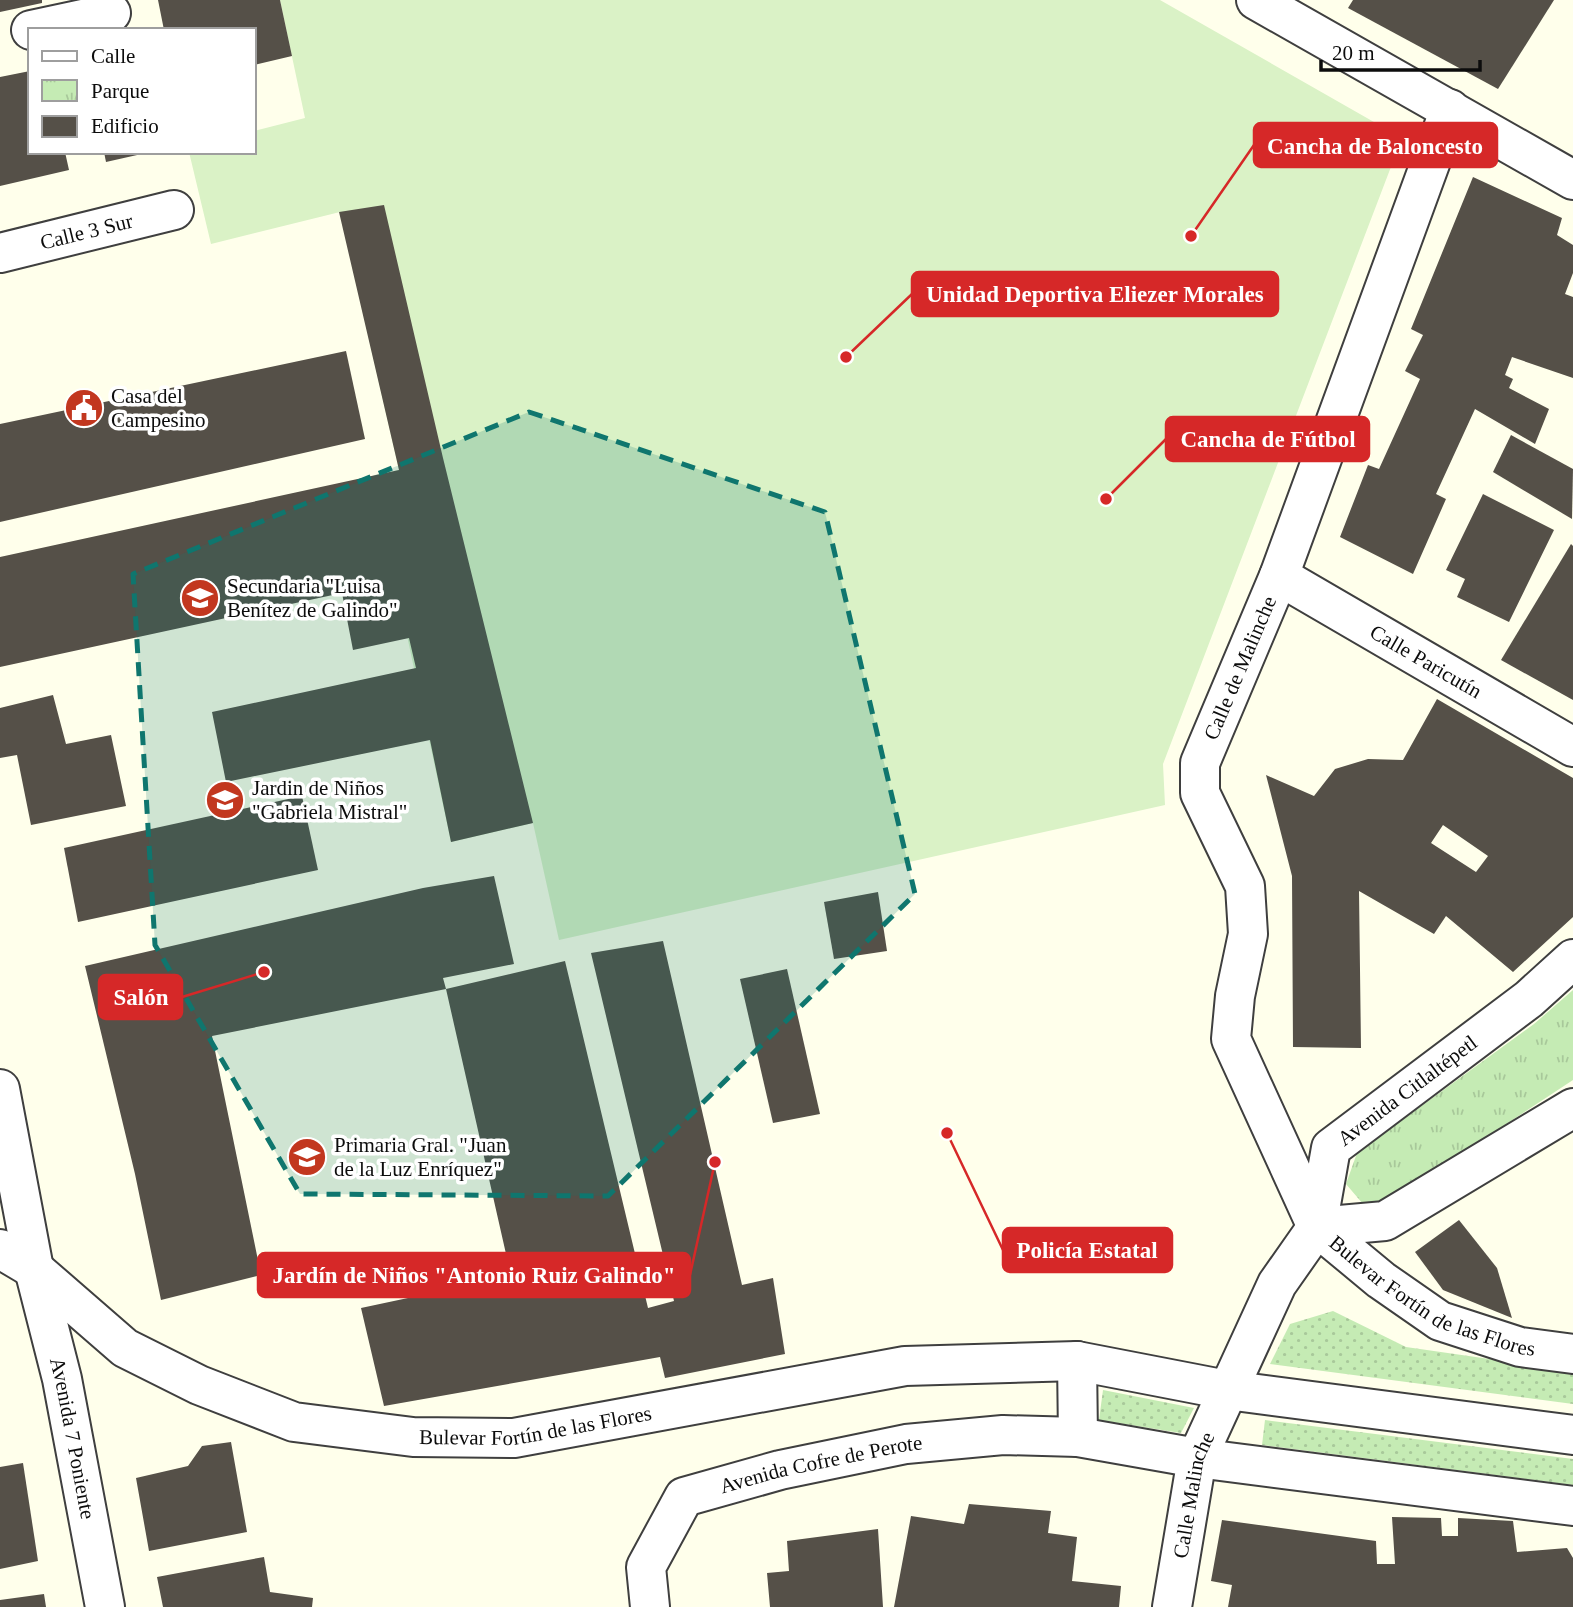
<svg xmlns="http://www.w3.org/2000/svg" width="1573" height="1607" viewBox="0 0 1573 1607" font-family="'Times New Roman',serif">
<defs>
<pattern id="grass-dots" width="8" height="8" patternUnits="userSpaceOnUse" patternTransform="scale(1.75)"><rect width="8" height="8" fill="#c5ebb4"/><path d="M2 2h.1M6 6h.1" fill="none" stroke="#a8c89a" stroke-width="1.8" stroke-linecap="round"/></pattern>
<pattern id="park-tufts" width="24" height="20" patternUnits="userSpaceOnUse" patternTransform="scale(1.75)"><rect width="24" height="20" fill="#c5ebb4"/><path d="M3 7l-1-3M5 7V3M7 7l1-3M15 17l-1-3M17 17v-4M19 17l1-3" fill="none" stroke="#a8c89a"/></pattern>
</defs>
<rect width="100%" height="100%" fill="#ffffeb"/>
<g fill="url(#grass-dots)">
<path d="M 1333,1311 L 1406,1347 L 1573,1371 L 1573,1404 L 1270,1364 L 1290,1324 Z"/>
<path d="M 1103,1390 L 1194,1408 L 1181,1433 L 1099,1420 Z"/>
<path d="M 1265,1420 L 1573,1459 L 1573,1485 L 1262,1445 Z"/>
</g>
<path fill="url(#park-tufts)" d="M 1573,990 L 1573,1080 L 1391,1200 L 1363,1204 L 1346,1184 L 1357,1153 L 1534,1024 Z"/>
<path fill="#daf2c6" d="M 280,0 L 1160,0 L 1402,138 L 1163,764 L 1165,805 L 559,940 L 533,823 L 451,842 L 373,476 L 399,470 L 340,212 L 211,244 L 189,152 L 254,152 L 254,131 L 305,118 Z"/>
<g fill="#555048" fill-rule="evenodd">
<path d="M 0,0 L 42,0 L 42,3 L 0,12 Z"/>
<path d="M 158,0 L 280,0 L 292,56 L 254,65 L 254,30 L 164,30 Z"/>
<path d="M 1353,0 L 1554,0 L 1498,89 L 1348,8 Z"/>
<path d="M 30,71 L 30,152 L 65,152 L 69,170 L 0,186 L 0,77 Z"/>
<path d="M 104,152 L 146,152 L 146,153 L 106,162 Z"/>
<path d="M 1473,177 L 1562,218 L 1557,235 L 1573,245 L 1573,273 L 1565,294 L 1573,297 L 1573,378 L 1512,357 L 1505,375 L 1513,379 L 1509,388 L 1549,409 L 1535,444 L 1475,409 L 1436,494 L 1446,499 L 1413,574 L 1340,537 L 1368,465 L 1379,469 L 1420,379 L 1405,371 L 1423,335 L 1411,329 Z"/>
<path d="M 384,205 L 443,458 L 533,823 L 451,842 L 430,740 L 226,782 L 212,712 L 416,668 L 409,638 L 353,650 L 342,593 L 0,667 L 0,557 L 399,470 L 339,212 Z"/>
<path d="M 346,351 L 365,439 L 0,522 L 0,424 Z"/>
<path d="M 1511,435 L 1573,469 L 1572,519 L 1493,472 Z"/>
<path d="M 1483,494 L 1554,530 L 1509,622 L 1457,597 L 1465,579 L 1446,570 Z"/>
<path d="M 1571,544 L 1573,546 L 1573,700 L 1501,660 Z"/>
<path d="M 53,695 L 66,744 L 111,735 L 126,806 L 31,825 L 17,755 L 0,758 L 0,708 Z"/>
<path d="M 1437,699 L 1573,778 L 1573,917 L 1513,972 L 1446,916 L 1434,934 L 1359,891 L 1361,1048 L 1293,1047 L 1292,876 L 1266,775 L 1314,796 L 1335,769 L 1368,759 L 1403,760 ZM 1443,825 L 1488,856 L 1476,872 L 1431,843 Z"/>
<path d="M 302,796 L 318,870 L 78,922 L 64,848 Z"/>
<path d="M 494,876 L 514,964 L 443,978 L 446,989 L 565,961 L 648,1308 L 674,1301 L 591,953 L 663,941 L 742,1285 L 773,1278 L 785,1354 L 665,1378 L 660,1357 L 384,1406 L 361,1308 L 511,1276 L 446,989 L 212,1036 L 261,1275 L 161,1300 L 135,1174 L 85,966 L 423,888 Z"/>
<path d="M 878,892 L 887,951 L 834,959 L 824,902 Z"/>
<path d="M 787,969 L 820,1114 L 773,1123 L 740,979 Z"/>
<path d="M 1459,1220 L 1497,1268 L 1512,1318 L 1443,1290 L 1415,1252 Z"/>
<path d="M 231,1442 L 247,1532 L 149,1551 L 136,1478 L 188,1466 L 202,1446 Z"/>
<path d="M 23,1463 L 38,1561 L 0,1569 L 0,1467 Z"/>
<path d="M 969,1504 L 1051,1511 L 1048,1533 L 1077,1537 L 1072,1581 L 1121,1586 L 1119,1607 L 894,1607 L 911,1516 L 964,1524 Z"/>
<path d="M 1392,1517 L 1441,1518 L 1442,1536 L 1458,1536 L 1458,1518 L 1513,1521 L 1517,1552 L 1567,1548 L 1573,1558 L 1573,1607 L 1228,1607 L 1232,1585 L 1211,1581 L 1222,1520 L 1376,1541 L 1377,1564 L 1395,1564 Z"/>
<path d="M 878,1529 L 883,1607 L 770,1607 L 767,1573 L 789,1571 L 787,1541 Z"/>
<path d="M 264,1557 L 270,1592 L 313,1598 L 312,1607 L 163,1607 L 157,1577 Z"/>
<path d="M 44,1594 L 46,1607 L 0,1607 L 0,1600 Z"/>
</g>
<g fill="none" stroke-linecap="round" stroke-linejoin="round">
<g stroke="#3f3f3f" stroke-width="42">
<g id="minor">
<path d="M 1256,0 L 1573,180"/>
<path d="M 31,30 L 111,13"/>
<path id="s1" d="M 1450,109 L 1279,576 L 1200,763 L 1200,793 L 1245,886 L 1248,934 L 1235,996 L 1231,1039 L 1317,1227 L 1381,1280 L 1440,1321 L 1520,1347 L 1573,1354"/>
<path id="s2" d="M 0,253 L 174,210"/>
<path id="s3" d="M 1279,576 L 1573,747"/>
<path id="s4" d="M 0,1089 L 34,1269 L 62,1379 L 105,1607"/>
<path d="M 1317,1227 L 1385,1221 L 1573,1108"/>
<path id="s5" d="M 0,1249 L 34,1269 L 125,1348 L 199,1385 L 294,1422 L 413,1437 L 514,1438 L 905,1366 L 1077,1361 L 1227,1390 L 1573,1435"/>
<path d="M 1077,1361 L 1078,1437"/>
<path id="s6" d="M 650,1607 L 646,1567 L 684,1497 L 780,1470 L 906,1444 L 1003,1435 L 1078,1437 L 1197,1458 L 1573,1506"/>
<path id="s7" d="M 1172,1607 L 1197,1458 L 1277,1284 L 1317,1227 L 1331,1148 L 1529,999 L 1573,959"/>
</g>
</g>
<use href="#minor" stroke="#fff" stroke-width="38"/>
</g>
<path fill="#0f766e" fill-opacity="0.2" stroke="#0f766e" stroke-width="5" stroke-dasharray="14 9" stroke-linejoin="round" d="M 529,412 L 825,512 L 915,894 L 608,1196 L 300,1194 L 155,945 L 133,574 Z"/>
<defs>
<g id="civic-disc" transform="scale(2.0125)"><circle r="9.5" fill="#c2371f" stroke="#fff"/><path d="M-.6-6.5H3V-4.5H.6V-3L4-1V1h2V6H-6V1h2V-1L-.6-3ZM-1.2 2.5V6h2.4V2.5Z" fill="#fff"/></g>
<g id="school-disc" transform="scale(2.0125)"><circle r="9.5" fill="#c2371f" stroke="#fff"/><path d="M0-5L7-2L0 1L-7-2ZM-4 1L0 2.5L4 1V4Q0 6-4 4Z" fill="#fff"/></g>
</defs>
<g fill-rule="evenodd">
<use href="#civic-disc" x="84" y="408"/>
<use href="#school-disc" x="200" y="598"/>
<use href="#school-disc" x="225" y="800"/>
<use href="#school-disc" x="307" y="1157"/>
</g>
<g text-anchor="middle" stroke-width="7" stroke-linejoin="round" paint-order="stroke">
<g font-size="21" fill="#0c0c0c" stroke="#fff">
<text dy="7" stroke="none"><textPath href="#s2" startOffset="89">Calle 3 Sur</textPath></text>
<text dy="7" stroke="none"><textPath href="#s3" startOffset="170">Calle Paricutín</textPath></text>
<text transform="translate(1240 668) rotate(-67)" y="7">Calle de Malinche</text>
<text dy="7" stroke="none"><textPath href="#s7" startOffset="588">Avenida Citlaltépetl</textPath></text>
<text dy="7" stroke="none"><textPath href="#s1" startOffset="1332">Bulevar Fortín de las Flores</textPath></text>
<text dy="7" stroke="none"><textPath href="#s5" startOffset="588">Bulevar Fortín de las Flores</textPath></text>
<text dy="7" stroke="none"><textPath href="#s4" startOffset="357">Avenida 7 Poniente</textPath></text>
<text dy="7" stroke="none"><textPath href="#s6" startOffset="261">Avenida Cofre de Perote</textPath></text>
<text dy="7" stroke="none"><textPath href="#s7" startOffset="114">Calle Malinche</textPath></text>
</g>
<g font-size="21" fill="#0c0c0c" stroke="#fff" text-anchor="start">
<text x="111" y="403">Casa del<tspan x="111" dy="24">Campesino</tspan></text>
<text x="227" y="593">Secundaria "Luisa<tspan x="227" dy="24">Benítez de Galindo"</tspan></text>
<text x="252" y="795">Jardin de Niños<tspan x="252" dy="24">"Gabriela Mistral"</tspan></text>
<text x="334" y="1152">Primaria Gral. "Juan<tspan x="334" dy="24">de la Luz Enríquez"</tspan></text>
</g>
</g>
<path fill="none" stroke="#d62828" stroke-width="2.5" d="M1191 236L1254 145M846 357L912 294M1106 499L1166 439M264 972L182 997M947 1133L1003 1250M715 1162L690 1275"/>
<g fill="#d62828" stroke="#fff" stroke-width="2.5">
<circle cx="1191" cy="236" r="7"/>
<circle cx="846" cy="357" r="7"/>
<circle cx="1106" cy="499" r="7"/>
<circle cx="264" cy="972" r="7"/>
<circle cx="947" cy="1133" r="7"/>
<circle cx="715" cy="1162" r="7"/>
</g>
<g fill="#d62828" stroke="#d62828" stroke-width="2.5">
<rect x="1254" y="123" width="243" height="44" rx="7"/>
<rect x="912" y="272" width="366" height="44" rx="7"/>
<rect x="1166" y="417" width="203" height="44" rx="7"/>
<rect x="99" y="975" width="83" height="44" rx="7"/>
<rect x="1003" y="1228" width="169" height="44" rx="7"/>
<rect x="258" y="1253" width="432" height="44" rx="7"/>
</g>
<g font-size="23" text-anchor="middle" font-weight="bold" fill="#fff">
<text x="1375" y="154">Cancha de Baloncesto</text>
<text x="1095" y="302">Unidad Deportiva Eliezer Morales</text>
<text x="1268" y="447">Cancha de Fútbol</text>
<text x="141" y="1005">Salón</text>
<text x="1087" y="1258">Policía Estatal</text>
<text x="474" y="1283">Jardín de Niños "Antonio Ruiz Galindo"</text>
</g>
<rect x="28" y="28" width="228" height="126" fill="#ffffff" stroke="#9e9e9e" stroke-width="2"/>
<rect x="42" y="51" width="35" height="10" fill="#ffffff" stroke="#9e9e9e" stroke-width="2"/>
<text x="91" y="63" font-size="21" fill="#0c0c0c">Calle</text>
<rect x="42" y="80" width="35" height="21" fill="url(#park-tufts)" stroke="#9e9e9e" stroke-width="2"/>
<text x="91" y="98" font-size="21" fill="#0c0c0c">Parque</text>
<rect x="42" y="116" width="35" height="21" fill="#555048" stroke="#9e9e9e" stroke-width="2"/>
<text x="91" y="133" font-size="21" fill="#0c0c0c">Edificio</text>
<path d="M1321 60v10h159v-10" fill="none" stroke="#0c0c0c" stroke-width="3.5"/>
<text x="1332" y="60" font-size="21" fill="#0c0c0c" stroke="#ffffff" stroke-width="5" paint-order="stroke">20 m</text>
</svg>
